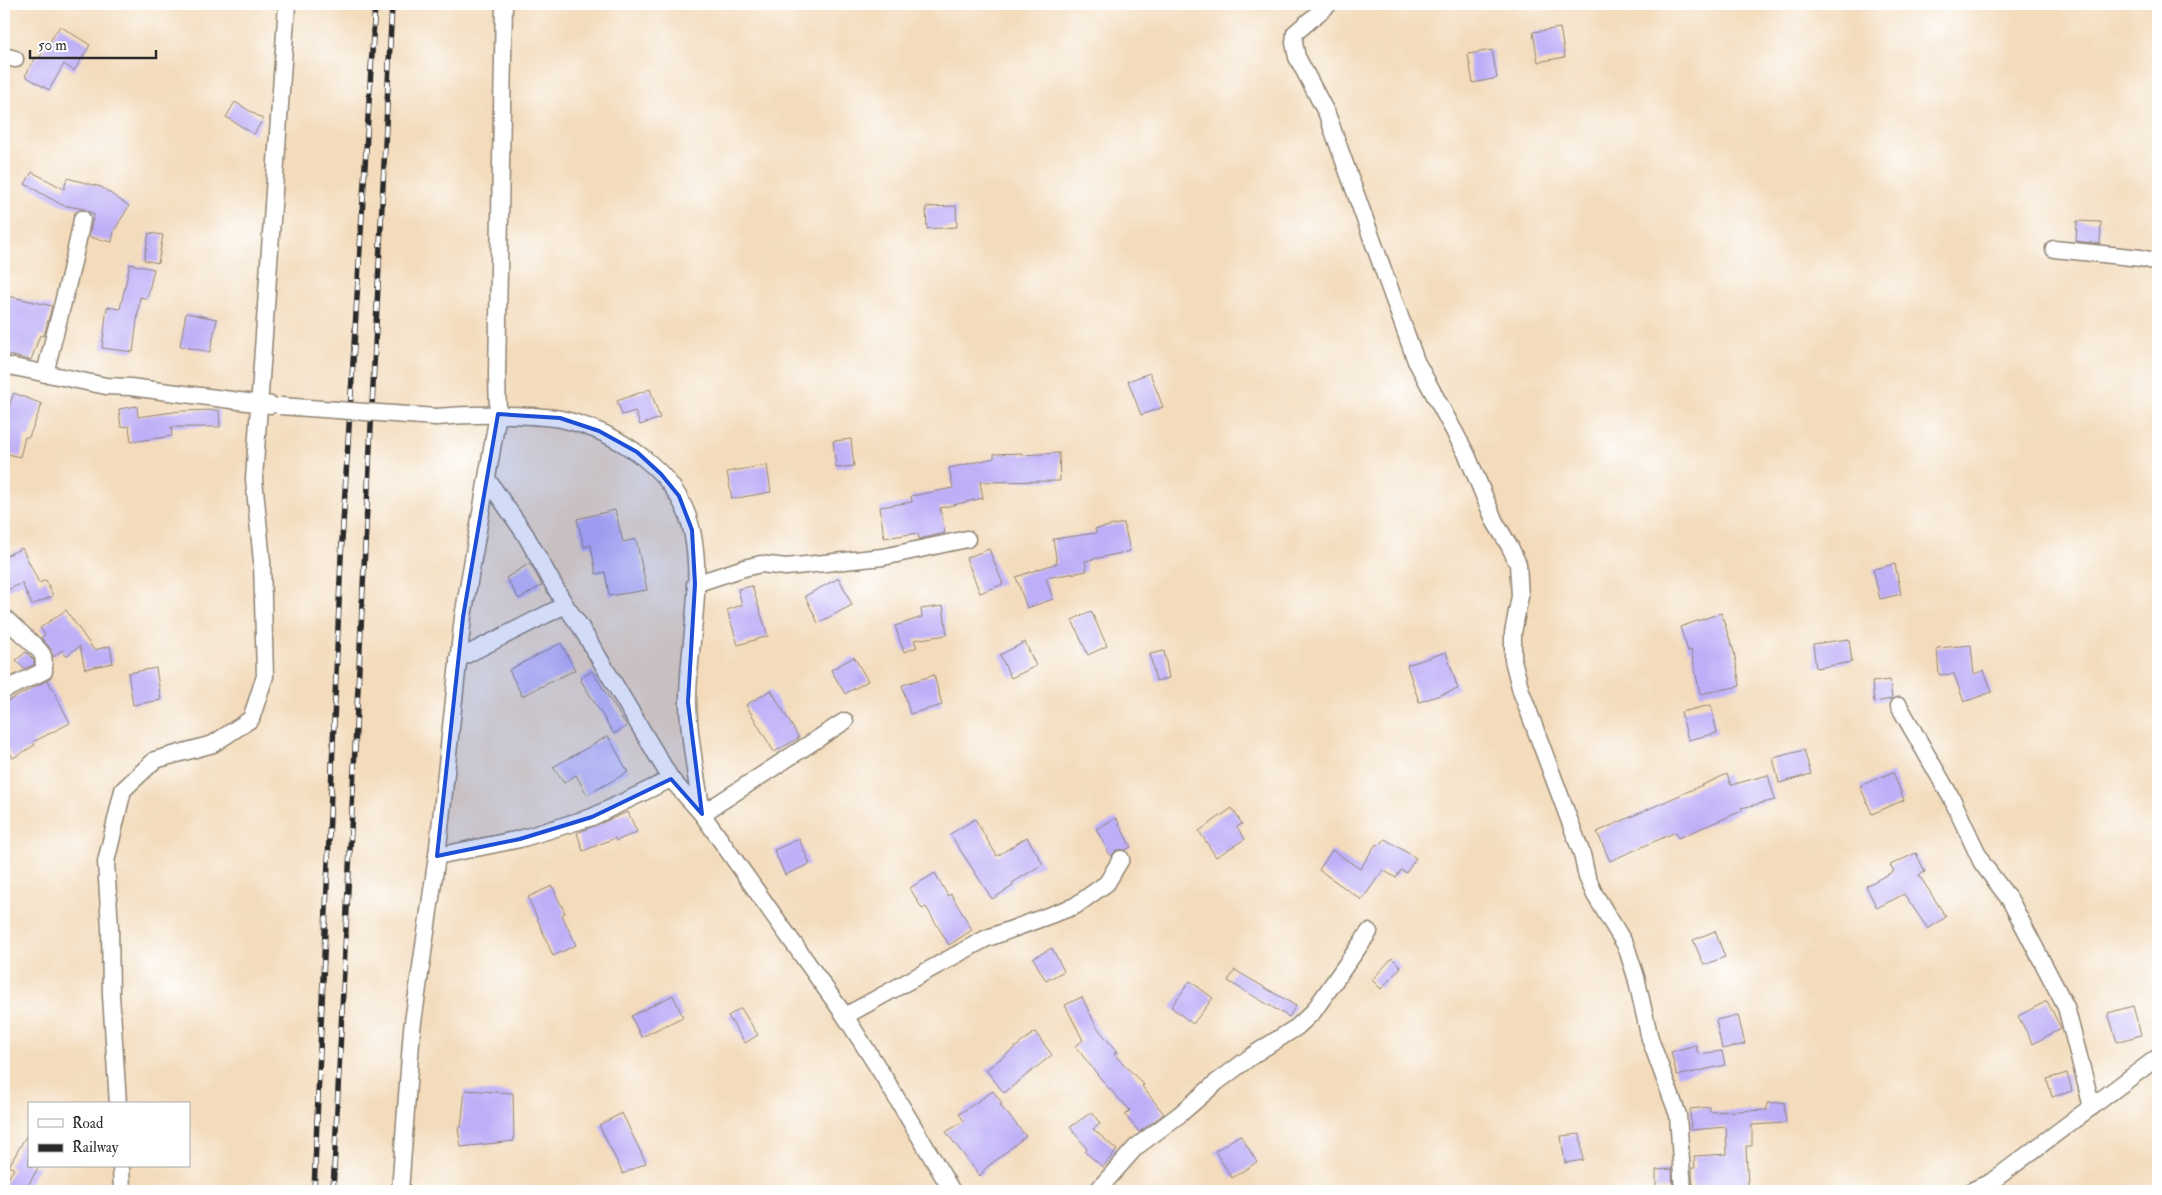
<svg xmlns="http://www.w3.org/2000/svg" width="2162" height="1195" viewBox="0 0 2162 1195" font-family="'IM FELL Double Pica',serif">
<rect width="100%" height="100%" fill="#fff"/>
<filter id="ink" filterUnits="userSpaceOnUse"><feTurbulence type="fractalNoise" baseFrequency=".02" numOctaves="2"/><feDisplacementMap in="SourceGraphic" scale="10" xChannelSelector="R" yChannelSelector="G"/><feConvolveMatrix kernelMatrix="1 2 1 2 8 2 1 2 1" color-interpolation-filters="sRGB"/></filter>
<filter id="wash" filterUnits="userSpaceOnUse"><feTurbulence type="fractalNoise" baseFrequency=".0096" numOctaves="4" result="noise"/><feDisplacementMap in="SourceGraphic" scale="20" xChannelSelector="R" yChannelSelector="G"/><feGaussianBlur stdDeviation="1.12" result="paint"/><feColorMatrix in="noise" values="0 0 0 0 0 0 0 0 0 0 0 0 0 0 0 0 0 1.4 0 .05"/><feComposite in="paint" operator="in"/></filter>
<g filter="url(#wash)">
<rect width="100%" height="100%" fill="#f3dbbb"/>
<g id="blocks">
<g fill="#bdaef7">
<path d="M 60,26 L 90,45 L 74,71 L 64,64 L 49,90 L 25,76 L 36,57 L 39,58 Z"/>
<path d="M 1560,28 L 1565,57 L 1538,62 L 1533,32 Z"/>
<path d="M 1492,50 L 1497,78 L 1473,83 L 1468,54 Z"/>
<path d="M 235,102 L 263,119 L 254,134 L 226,117 Z"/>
<path d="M 32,172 L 64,189 L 67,178 L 101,187 L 129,206 L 114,231 L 112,242 L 89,237 L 94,214 L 84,209 L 62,205 L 25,184 Z"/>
<path d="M 956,206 L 957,227 L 927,229 L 926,207 Z"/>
<path d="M 2077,221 L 2101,222 L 2100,244 L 2076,241 Z"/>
<path d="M 149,233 L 163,235 L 158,263 L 144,260 Z"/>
<path d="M 130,264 L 154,269 L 147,299 L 140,297 L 133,352 L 102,348 L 107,307 L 120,309 Z"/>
<path d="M 4,295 L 52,306 L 44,336 L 40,335 L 31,360 L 4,354 Z"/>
<path d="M 186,313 L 217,319 L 210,352 L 180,346 Z"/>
<path d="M 1150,373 L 1163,407 L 1141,415 L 1128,381 Z"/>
<path d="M 650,389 L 660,418 L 640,425 L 635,411 L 622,415 L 617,401 Z"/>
<path d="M 14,393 L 42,404 L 29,437 L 25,437 L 20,457 L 4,453 L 4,418 Z"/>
<path d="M 137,406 L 138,417 L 180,411 L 219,410 L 220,427 L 171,427 L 172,436 L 131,442 L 129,426 L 121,427 L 119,409 Z"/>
<path d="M 851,439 L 854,466 L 836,468 L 833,441 Z"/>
<path d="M 1021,453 L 1021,455 L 1059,453 L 1060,481 L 980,482 L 983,498 L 940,508 L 945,533 L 919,539 L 918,533 L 884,538 L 880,507 L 912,502 L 911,496 L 953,488 L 949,468 L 994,458 L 994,454 Z"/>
<path d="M 767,465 L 771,492 L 732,499 L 727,472 Z"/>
<path d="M 615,510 L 623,542 L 636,539 L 647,590 L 609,596 L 605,572 L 596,574 L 591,545 L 584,547 L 577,519 Z"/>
<path d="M 1124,523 L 1130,551 L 1085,561 L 1087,571 L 1046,578 L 1053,599 L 1027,608 L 1016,577 L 1057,563 L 1053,539 L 1096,533 L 1095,529 Z"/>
<path d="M 22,548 L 39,583 L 46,580 L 53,596 L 32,605 L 22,583 L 4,592 L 4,557 Z"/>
<path d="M 989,549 L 1003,584 L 980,593 L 966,558 Z"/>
<path d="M 530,563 L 542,585 L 519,599 L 506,578 Z"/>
<path d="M 1895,564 L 1901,594 L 1880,599 L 1873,569 Z"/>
<path d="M 839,578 L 852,605 L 818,623 L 805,596 Z"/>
<path d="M 752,586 L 768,636 L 738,645 L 727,610 L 742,605 L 738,589 Z"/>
<path d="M 943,606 L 947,635 L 914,640 L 917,647 L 904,652 L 895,626 L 922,617 L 921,609 Z"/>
<path d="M 66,610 L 94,650 L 110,646 L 113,663 L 85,669 L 80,646 L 66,656 L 62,650 L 53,657 L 50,648 L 41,638 L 45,635 L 40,628 Z"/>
<path d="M 1091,611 L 1107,646 L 1088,655 L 1072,620 Z"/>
<path d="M 1721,613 L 1734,652 L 1740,686 L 1700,694 L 1691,650 L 1688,651 L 1680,627 Z"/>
<path d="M 1849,639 L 1852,662 L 1816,668 L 1813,644 Z"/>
<path d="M 1025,642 L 1036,666 L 1011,678 L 1000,655 Z"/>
<path d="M 561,643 L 575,670 L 522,696 L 509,670 Z"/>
<path d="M 1971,645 L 1974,674 L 1984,670 L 1992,692 L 1964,702 L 1954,674 L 1939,675 L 1937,648 Z"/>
<path d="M 1164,651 L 1169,678 L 1156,681 L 1150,654 Z"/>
<path d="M 26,652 L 34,660 L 34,665 L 24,669 L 16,660 Z"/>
<path d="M 1446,652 L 1458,689 L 1419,702 L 1407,665 Z"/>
<path d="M 854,657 L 868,681 L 845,694 L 831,670 Z"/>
<path d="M 156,668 L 161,700 L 133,705 L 128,673 Z"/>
<path d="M 592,671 L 627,726 L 614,734 L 580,679 Z"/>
<path d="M 934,675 L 942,705 L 910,714 L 902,685 Z"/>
<path d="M 48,680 L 70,723 L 33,742 L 35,745 L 13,758 L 4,743 L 4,703 Z"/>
<path d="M 1890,680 L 1892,699 L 1874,702 L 1872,682 Z"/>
<path d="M 771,690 L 799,738 L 774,752 L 746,705 Z"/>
<path d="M 1711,705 L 1717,733 L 1688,740 L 1681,712 Z"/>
<path d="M 608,736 L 628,772 L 587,795 L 576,775 L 564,783 L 553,767 Z"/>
<path d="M 1804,750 L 1811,774 L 1779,783 L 1773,758 Z"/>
<path d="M 1893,772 L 1904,800 L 1872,814 L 1860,786 Z"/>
<path d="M 1727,774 L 1731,785 L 1768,775 L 1775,800 L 1741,808 L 1742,811 L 1678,838 L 1676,832 L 1610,861 L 1597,832 Z"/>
<path d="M 1232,808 L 1242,824 L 1237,827 L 1245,839 L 1216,857 L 1199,831 Z"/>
<path d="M 628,812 L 637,832 L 616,841 L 615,838 L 583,851 L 577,833 Z"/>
<path d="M 1116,818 L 1131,847 L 1125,850 L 1116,850 L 1111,857 L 1096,829 Z"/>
<path d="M 975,819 L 997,856 L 1027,837 L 1043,864 L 1012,883 L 1013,886 L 992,899 L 950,834 Z"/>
<path d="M 799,839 L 810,864 L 785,875 L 774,850 Z"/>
<path d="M 1385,839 L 1416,858 L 1406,873 L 1401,870 L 1396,878 L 1383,870 L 1362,900 L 1319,870 L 1332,850 L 1360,869 L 1376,844 L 1380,846 Z"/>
<path d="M 1916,853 L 1925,872 L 1919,875 L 1946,917 L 1928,929 L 1904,894 L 1877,908 L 1866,886 L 1894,871 L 1890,865 Z"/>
<path d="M 935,873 L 948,896 L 951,894 L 972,930 L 949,945 L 926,907 L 922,909 L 910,888 Z"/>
<path d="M 552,886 L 565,913 L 562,915 L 576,945 L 553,956 L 528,897 Z"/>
<path d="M 1715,931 L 1725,957 L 1704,965 L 1693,940 Z"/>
<path d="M 1052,948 L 1064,971 L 1046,981 L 1033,958 Z"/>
<path d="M 1392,958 L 1401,967 L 1381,989 L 1372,980 Z"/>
<path d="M 1235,970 L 1296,1006 L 1289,1017 L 1228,981 Z"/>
<path d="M 1190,981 L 1213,998 L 1193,1024 L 1171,1007 Z"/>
<path d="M 673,995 L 683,1017 L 641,1037 L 631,1016 Z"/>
<path d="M 1082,997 L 1096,1026 L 1117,1052 L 1114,1054 L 1144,1085 L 1142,1086 L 1164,1114 L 1139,1132 L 1125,1115 L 1130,1110 L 1105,1084 L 1075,1046 L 1083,1040 L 1065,1005 Z"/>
<path d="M 2047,1001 L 2061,1028 L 2033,1044 L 2018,1016 Z"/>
<path d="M 2133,1006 L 2141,1035 L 2117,1042 L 2108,1013 Z"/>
<path d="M 741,1008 L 758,1035 L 745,1043 L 728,1016 Z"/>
<path d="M 1738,1015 L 1745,1044 L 1722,1049 L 1716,1020 Z"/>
<path d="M 1035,1032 L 1052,1055 L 1004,1093 L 986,1070 Z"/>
<path d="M 1696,1045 L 1698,1054 L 1722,1051 L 1725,1065 L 1677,1076 L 1671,1052 Z"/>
<path d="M 2067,1073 L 2072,1091 L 2052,1097 L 2047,1079 Z"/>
<path d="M 465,1090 L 513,1093 L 514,1141 L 461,1147 L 458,1128 L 461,1127 Z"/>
<path d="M 993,1091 L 1002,1103 L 1000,1105 L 1026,1136 L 986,1168 L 980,1176 L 946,1132 L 964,1121 L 959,1114 Z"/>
<path d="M 1784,1102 L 1786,1123 L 1752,1125 L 1752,1146 L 1746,1146 L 1748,1187 L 1696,1191 L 1696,1187 L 1693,1187 L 1692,1168 L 1695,1168 L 1694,1156 L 1727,1154 L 1726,1127 L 1691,1130 L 1690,1109 L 1710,1107 L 1710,1112 L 1767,1110 L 1767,1103 Z"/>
<path d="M 1092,1112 L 1100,1124 L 1093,1129 L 1117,1150 L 1103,1167 L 1085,1152 L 1087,1149 L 1070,1127 Z"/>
<path d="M 622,1113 L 646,1163 L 623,1174 L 599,1125 Z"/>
<path d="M 29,1131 L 29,1166 L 39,1166 L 25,1191 L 4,1191 L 4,1185 L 14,1169 L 9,1166 Z"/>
<path d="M 1580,1134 L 1583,1160 L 1565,1163 L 1561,1136 Z"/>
<path d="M 1240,1135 L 1257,1162 L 1232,1178 L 1215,1151 Z"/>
<path d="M 1672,1169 L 1673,1188 L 1656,1189 L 1656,1170 Z"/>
</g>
</g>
</g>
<g filter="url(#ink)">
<use href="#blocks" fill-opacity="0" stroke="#8f8373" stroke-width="1"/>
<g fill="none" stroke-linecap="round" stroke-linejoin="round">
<g stroke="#8f8373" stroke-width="19">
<g id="street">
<path d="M 1329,4 L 1295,33 L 1294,43 L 1297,57 L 1327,114 L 1416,361 L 1467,455 L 1495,522 L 1510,547 L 1518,564 L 1520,596 L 1513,633 L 1513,660 L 1521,691 L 1582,854 L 1587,877 L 1595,895 L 1626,946 L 1636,977 L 1650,1039 L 1678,1115 L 1683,1191"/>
<path d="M 4,56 L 15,59"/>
<path d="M 2054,249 L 2141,258 L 2158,262"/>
<path d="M 4,365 L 106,386 L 130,387 L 271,405"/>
<path d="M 45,374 C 57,322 73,271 82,219"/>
<path d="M 436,417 C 468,414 499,414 531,416 C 541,417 551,417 561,419 C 618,432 679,471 692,531 C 704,587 688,645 688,701 C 688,735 697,779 702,814 L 845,721"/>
<path d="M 487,479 L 525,534 L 565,605 L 580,626 L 671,779 L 702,814 L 845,1016 L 884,1077 L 952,1191"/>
<path d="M 695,584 L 744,568 L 761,564 L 786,567 L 883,557 L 967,539"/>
<path d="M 4,617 C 11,625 41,649 43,656 C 44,660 44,667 44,671 L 4,690"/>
<path d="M 458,659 L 565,605"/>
<path d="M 1899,706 L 1952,799 L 1982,863 L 2010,900 L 2066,1007 L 2092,1107"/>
<path d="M 437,856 L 520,839 L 592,817 L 671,779"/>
<path d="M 845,1016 L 985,939 L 1075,906 L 1107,883 L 1121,859"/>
<path d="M 118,1104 L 111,995 L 110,928 L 106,862 L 123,790 L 155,760 L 213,744 L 251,719 L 265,676 L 262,562 L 254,479 L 287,4"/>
<path d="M 121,1166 L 122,1191"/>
<path d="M 400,1191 L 412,1029 L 437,856 L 463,617 L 498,414 L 497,374 L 504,4"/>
<path d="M 1097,1191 L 1136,1147 L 1179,1115 L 1217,1082 L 1256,1053 L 1297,1027 L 1313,1012 L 1369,932"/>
<path d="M 1971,1191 L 1991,1182 L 2158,1057"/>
</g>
</g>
<use href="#street" stroke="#fff" stroke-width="16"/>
<g stroke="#2b2b2b" stroke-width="5.5">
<g id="rail">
<path d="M 314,1191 L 341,557 L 375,4"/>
<path d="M 333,1191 L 392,4"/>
</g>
</g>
<use href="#rail" stroke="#fff" stroke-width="4" stroke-dasharray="11" stroke-linecap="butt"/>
<g stroke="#8f8373" stroke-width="19" stroke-linecap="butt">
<path id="street-bridge" d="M 280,406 L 436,417"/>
</g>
<use href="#street-bridge" stroke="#fff" stroke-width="16"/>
</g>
</g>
<path fill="#1d4ed8" fill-opacity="0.2" stroke="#1d4ed8" stroke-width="4" stroke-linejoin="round" d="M 498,414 L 560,418 L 599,431 L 637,452 L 661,474 L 679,496 L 692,530 L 695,584 L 688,702 L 702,814 L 671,779 L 592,817 L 520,839 L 437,856 L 463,617 Z"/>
<rect width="2162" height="1195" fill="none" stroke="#fff" stroke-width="20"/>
<rect x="28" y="1102" width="162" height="65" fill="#ffffff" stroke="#aaaaaa"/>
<rect x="38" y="1119" width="25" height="8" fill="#ffffff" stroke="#aaaaaa"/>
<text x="72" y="1128" font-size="15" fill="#2b2b2b">Road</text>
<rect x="38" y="1144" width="25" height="8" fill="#2b2b2b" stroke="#aaaaaa"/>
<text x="72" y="1152" font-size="15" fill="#2b2b2b">Railway</text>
<path d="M30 50v8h126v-8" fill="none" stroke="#2b2b2b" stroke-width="2.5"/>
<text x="38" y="50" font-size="15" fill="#2b2b2b" stroke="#ffffff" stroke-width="4" paint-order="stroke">50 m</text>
</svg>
